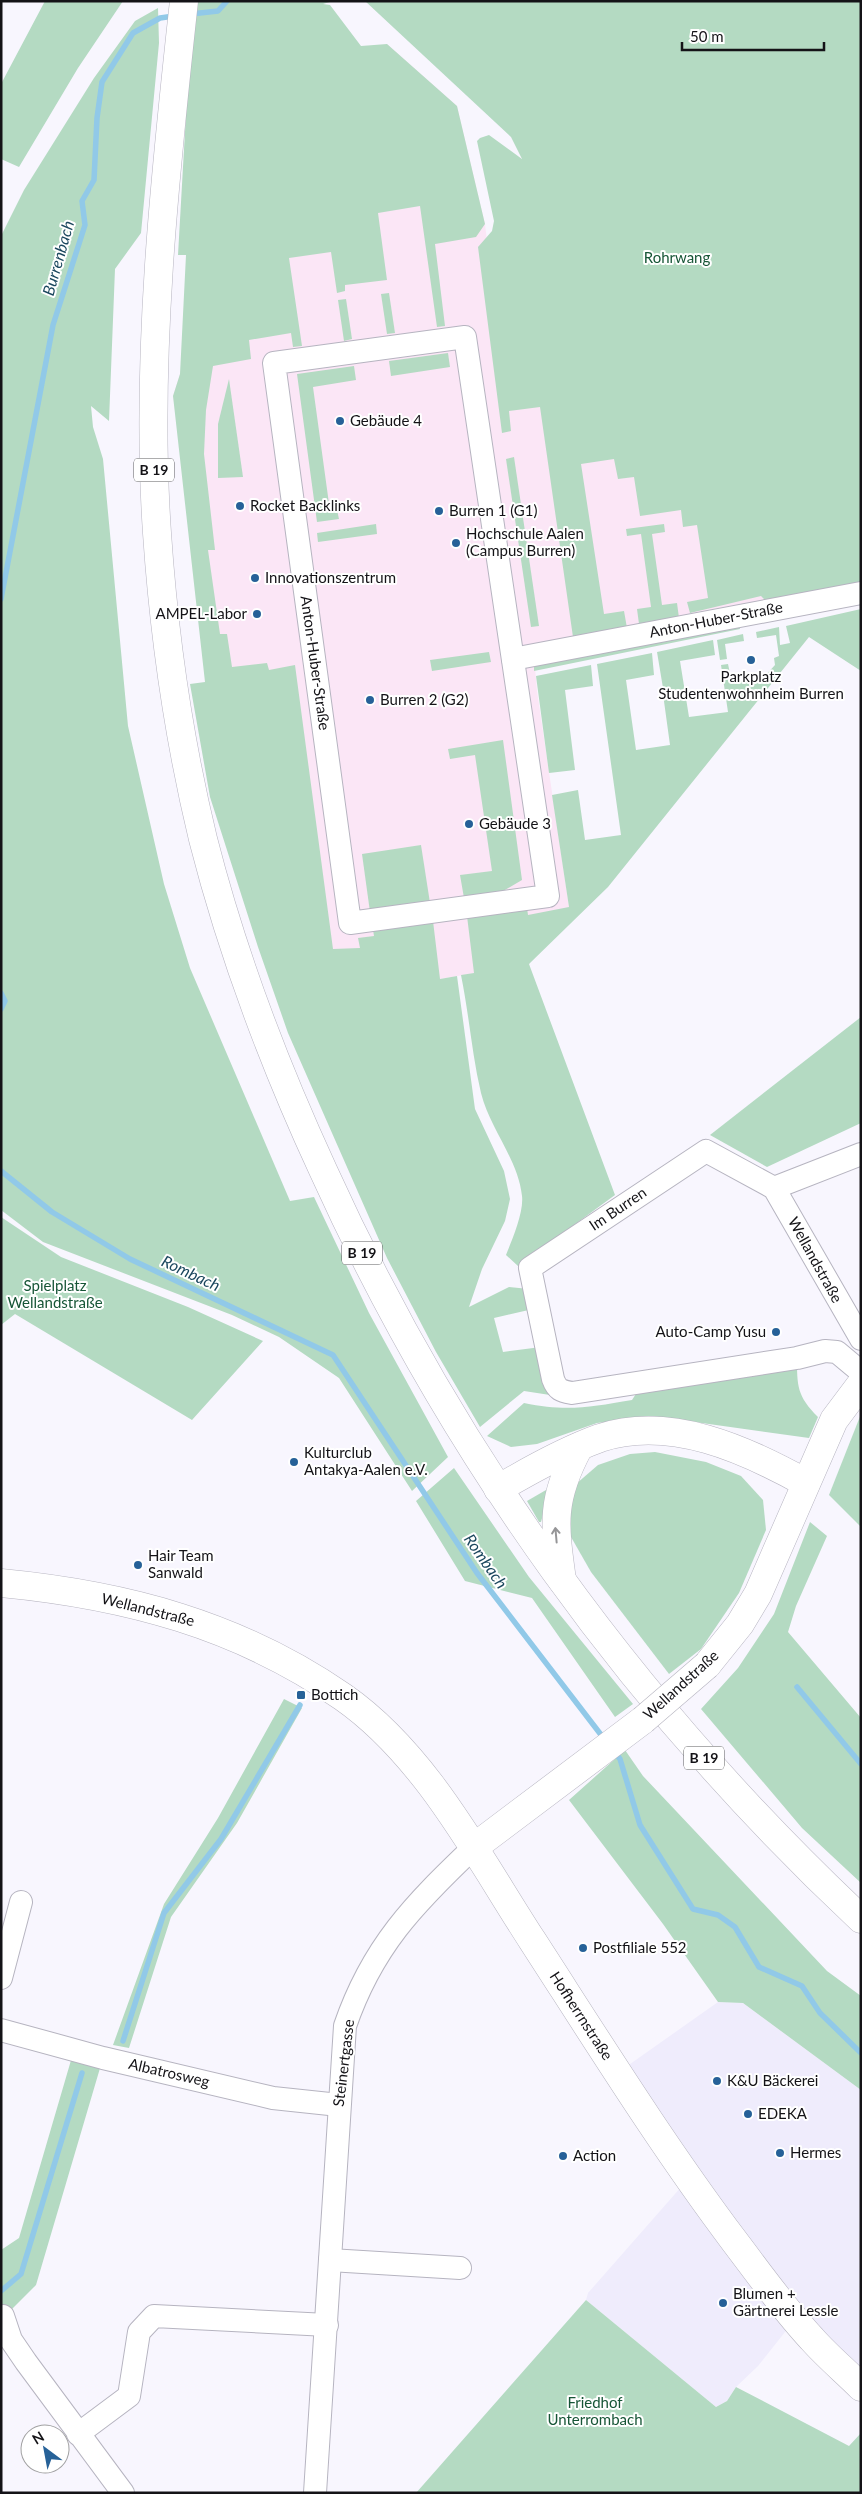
<svg xmlns="http://www.w3.org/2000/svg" width="862" height="2494" viewBox="0 0 862 2494" font-family="Lato,sans-serif">
<rect width="100%" height="100%" fill="#f8f6fe"/>
<g fill="#efecfc">
<path d="M 718,2002 L 743,2003 L 861,2090 L 861,2375 L 799,2316 L 623,2069 Z"/>
<path d="M 682,2186 L 789,2327 L 758,2366 L 736,2387 L 727,2401 L 716,2407 L 586,2300 L 588,2293 Z"/>
</g>
<path fill="#fbe6f6" d="M 387,44 L 457,106 L 485,224 L 497,326 L 654,465 L 765,600 L 534,655 L 537,691 L 569,907 L 529,964 L 440,979 L 305,996 L 242,841 L 173,396 L 180,374 Z"/>
<g fill="#b4dac2">
<path d="M 45,1 L 123,1 L 78,68 L 19,167 L 1,159 L 1,84 Z"/>
<path d="M 195,1 L 333,1 L 323,4 L 330,5 L 361,46 L 387,44 L 457,106 L 485,224 L 476,237 L 435,244 L 445,326 L 437,327 L 420,206 L 378,213 L 387,280 L 345,285 L 345,291 L 337,293 L 331,252 L 289,258 L 302,346 L 293,347 L 291,333 L 249,340 L 251,359 L 213,366 L 206,410 L 204,454 L 215,550 L 208,550 L 220,634 L 227,634 L 232,667 L 267,663 L 269,670 L 295,665 L 333,949 L 360,948 L 358,938 L 374,936 L 373,930 L 433,921 L 440,979 L 457,976 L 475,1109 L 504,1171 L 510,1199 L 505,1221 L 482,1269 L 469,1307 L 509,1287 L 529,1289 L 533,1309 L 494,1318 L 503,1352 L 541,1347 L 550,1395 L 524,1391 L 480,1427 L 436,1352 L 387,1258 L 288,1033 L 258,947 L 210,797 L 190,684 L 205,682 L 173,396 L 180,374 L 186,255 L 178,255 L 191,26 Z"/>
<path d="M 365,1 L 861,1 L 861,586 L 765,600 L 761,596 L 690,613 L 687,602 L 708,598 L 697,525 L 683,527 L 681,510 L 640,516 L 634,477 L 618,479 L 614,459 L 581,464 L 604,614 L 624,611 L 627,628 L 573,637 L 540,407 L 509,411 L 511,431 L 502,433 L 478,247 L 492,231 L 494,221 L 477,141 L 480,138 L 489,135 L 522,159 L 511,137 Z"/>
<path d="M 158,8 L 159,43 L 141,233 L 115,269 L 109,421 L 91,406 L 93,427 L 103,459 L 128,726 L 164,884 L 190,968 L 290,1201 L 314,1197 L 369,1313 L 448,1457 L 412,1491 L 339,1378 L 279,1337 L 232,1315 L 43,1242 L 1,1210 L 1,236 L 24,190 L 94,78 L 135,21 Z"/>
<path d="M 389,293 L 395,333 L 387,334 L 381,294 Z"/>
<path d="M 346,299 L 352,339 L 344,341 L 338,300 Z"/>
<path d="M 448,353 L 450,367 L 391,376 L 389,361 Z"/>
<path d="M 354,366 L 356,380 L 313,387 L 330,511 L 337,510 L 339,519 L 317,522 L 297,374 Z"/>
<path d="M 229,379 L 243,477 L 218,478 L 218,424 Z"/>
<path d="M 514,457 L 539,626 L 531,627 L 506,459 Z"/>
<path d="M 376,524 L 377,534 L 318,542 L 317,533 Z"/>
<path d="M 664,524 L 665,532 L 652,534 L 662,605 L 677,603 L 679,618 L 639,624 L 637,609 L 651,607 L 641,534 L 627,536 L 626,529 Z"/>
<path d="M 861,609 L 861,671 L 809,637 L 608,887 L 529,964 L 615,1195 L 518,1266 L 506,1255 C 512,1240 524,1212 522,1196 C 518,1159 490,1129 481,1093 C 472,1055 469,1014 461,975 L 474,973 L 467,916 L 527,908 L 528,915 L 569,907 L 552,795 L 578,790 L 585,840 L 621,835 L 597,664 L 652,653 L 654,675 L 626,680 L 636,750 L 670,745 L 663,694 L 670,692 L 669,687 L 663,688 L 657,652 L 713,640 L 715,655 L 680,661 L 689,717 L 728,712 L 721,665 L 728,664 L 732,683 L 763,678 L 775,665 L 774,658 L 779,656 L 776,635 L 757,638 L 756,632 L 779,627 L 780,645 L 790,643 L 786,626 Z"/>
<path d="M 739,624 L 740,629 L 534,671 L 534,665 Z"/>
<path d="M 743,634 L 744,641 L 725,644 L 727,659 L 720,660 L 717,640 Z"/>
<path d="M 489,652 L 491,662 L 432,671 L 430,660 Z"/>
<path d="M 591,665 L 593,686 L 565,690 L 575,770 L 549,773 L 536,676 Z"/>
<path d="M 503,740 L 522,880 L 498,894 L 464,898 L 460,875 L 492,871 L 475,755 L 450,759 L 448,749 Z"/>
<path d="M 421,845 L 430,903 L 370,912 L 362,854 Z"/>
<path d="M 861,1017 L 861,1123 L 767,1167 L 710,1135 Z"/>
<path d="M 1,1217 L 61,1257 L 188,1307 L 263,1341 L 192,1420 L 15,1314 L 1,1325 Z"/>
<path d="M 797,1358 C 797,1386 797,1396 818,1417 L 809,1438 L 652,1416 L 597,1423 L 537,1444 L 511,1447 L 487,1436 L 524,1403 C 567,1412 590,1407 632,1400 L 643,1383 Z"/>
<path d="M 861,1414 L 861,1527 L 829,1495 Z"/>
<path d="M 655,1452 L 706,1462 L 741,1476 L 763,1500 L 766,1530 L 739,1593 L 701,1649 L 669,1674 L 591,1572 L 567,1530 L 566,1510 L 576,1484 L 598,1465 L 630,1454 Z"/>
<path d="M 454,1468 L 529,1577 L 633,1704 L 615,1717 L 532,1598 L 465,1581 L 416,1501 Z"/>
<path d="M 546,1490 L 549,1492 L 541,1522 L 539,1522 L 527,1501 Z"/>
<path d="M 810,1522 L 827,1536 L 796,1606 L 788,1632 L 861,1718 L 861,1883 L 802,1828 L 701,1709 L 738,1668 L 774,1614 Z"/>
<path d="M 284,1699 L 302,1708 L 237,1823 L 171,1917 L 129,2048 L 113,2045 L 164,1904 L 218,1818 Z"/>
<path d="M 625,1750 L 643,1776 L 827,1971 L 861,1996 L 861,2090 L 743,2003 L 718,2002 L 663,1924 L 569,1800 Z"/>
<path d="M 74,2050 L 103,2058 L 36,2285 L 1,2320 L 1,2250 L 19,2238 Z"/>
<path d="M 586,2300 L 716,2407 L 727,2401 L 736,2387 L 849,2446 L 861,2433 L 861,2493 L 416,2493 Z"/>
</g>
<g fill="none" stroke-linecap="round" stroke-linejoin="round">
<g stroke="#91c9e8" stroke-width="5.5">
<path d="M 191,14 L 218,11 L 227,1"/>
<path d="M 1,599 L 53,325 L 85,225 L 82,201 L 94,180 L 97,118 L 102,82 L 133,33 L 160,18 L 174,16"/>
<path d="M 1,993 L 5,1001 L 1,1009"/>
<path d="M 1,1171 L 52,1212 L 130,1259 L 333,1355 L 477,1573 L 605,1740"/>
<path d="M 797,1687 L 861,1764"/>
<path d="M 614,1751 L 620,1759 L 640,1825 L 693,1909 L 718,1915 L 735,1927 L 759,1967 L 802,1986 L 820,2013 L 861,2053"/>
<path d="M 123,2041 L 164,1913 L 221,1839 L 300,1705"/>
<path d="M 1,2291 L 21,2274 L 82,2073"/>
</g>
<g stroke="#b6b4c0" stroke-width="24">
<g id="street">
<path d="M 465,337 L 548,896 L 350,923 L 274,363 Z"/>
<path d="M 513,659 L 861,593"/>
<path d="M 774,1188 L 861,1154"/>
<path d="M 861,1339 L 774,1188 L 706,1151 L 530,1268 L 553,1379 C 557,1390 561,1391 572,1393 L 797,1358 L 825,1351 L 837,1352 L 861,1372"/>
<path d="M 1,1978 L 21,1902"/>
<path d="M 1,2030 L 103,2058 L 273,2098 L 339,2105"/>
<path d="M 330,2260 L 460,2268"/>
<path d="M 3,2316 L 11,2340 L 26,2362 L 123,2493"/>
<path d="M 78,2434 L 129,2396 L 139,2332 L 154,2316 L 327,2325"/>
<path d="M 315,2493 L 345,2026 C 372,1947 414,1904 473,1848"/>
</g>
</g>
<g stroke="#b6b4c0" stroke-width="29">
<g id="secondary">
<path d="M 1,1583 C 126,1595 239,1625 343,1697 C 426,1755 478,1857 532,1940 C 598,2042 662,2145 735,2242 C 760,2275 784,2309 812,2339 C 827,2356 845,2371 861,2387"/>
<path d="M 707,1665 L 740,1624 L 758,1594 L 834,1420 L 861,1384"/>
<path d="M 473,1848 L 643,1720"/>
</g>
</g>
<g stroke="#b6b4c0" stroke-width="29">
<g id="primary">
<path d="M 184,1 C 165,174 145,360 157,533 C 164,636 179,740 203,839 C 232,953 274,1064 323,1170 C 451,1453 634,1706 861,1919"/>
<path d="M 498,1489 C 530,1470 564,1451 600,1438 C 670,1415 745,1449 806,1483"/>
<path d="M 562,1580 C 554,1523 551,1499 579,1447"/>
</g>
</g>
<use href="#street" stroke="#fff" stroke-width="22"/>
<use href="#secondary" stroke="#fff" stroke-width="28"/>
<use href="#primary" stroke="#fff" stroke-width="28"/>
<g stroke="#b6b4c0" stroke-width="29" stroke-linecap="butt">
<path id="secondary-bridge" d="M 643,1720 L 707,1665"/>
</g>
<use href="#secondary-bridge" stroke="#fff" stroke-width="28"/>
</g>
<defs><path id="oneway-shaft" d="M-6 0H5M1.5-3L5.5 0L1.5 3" fill="none" stroke-width="1.6" stroke-linecap="round" stroke-linejoin="round" transform="scale(1.25)"/></defs>
<use stroke="#959597" href="#oneway-shaft" transform="translate(556 1535) rotate(-95)"/>
<g fill="#266198" stroke="#fff" stroke-width="2">
<circle cx="340" cy="421" r="5"/>
<circle cx="240" cy="506" r="5"/>
<circle cx="439" cy="511" r="5"/>
<circle cx="456" cy="543" r="5"/>
<circle cx="255" cy="578" r="5"/>
<circle cx="257" cy="614" r="5"/>
<circle cx="751" cy="660" r="5"/>
<circle cx="370" cy="700" r="5"/>
<circle cx="469" cy="824" r="5"/>
<circle cx="776" cy="1332" r="5"/>
<circle cx="294" cy="1462" r="5"/>
<circle cx="138" cy="1565" r="5"/>
<rect x="296" y="1690" width="10" height="10" rx="2.5"/>
<circle cx="583" cy="1948" r="5"/>
<circle cx="717" cy="2081" r="5"/>
<circle cx="748" cy="2114" r="5"/>
<circle cx="780" cy="2153" r="5"/>
<circle cx="563" cy="2156" r="5"/>
<circle cx="723" cy="2303" r="5"/>
</g>
<g text-anchor="middle" stroke-width="4" stroke-linejoin="round" paint-order="stroke">
<g fill="#fff" stroke="#5a5a5d" stroke-width="1">
<rect x="134" y="458.5" width="40" height="23" rx="4"/>
<rect x="342" y="1241.5" width="40" height="23" rx="4"/>
<rect x="684" y="1746.5" width="40" height="23" rx="4"/>
</g>
<g font-size="14" font-weight="bold" fill="#141317">
<text x="154" y="475">B 19</text>
<text x="362" y="1258">B 19</text>
<text x="704" y="1763">B 19</text>
</g>
<g font-size="15" fill="#165536" stroke="#fff">
<text x="677" y="263">Rohrwang</text>
<text x="55" y="1291">Spielplatz<tspan x="55" dy="17">Wellandstraße</tspan></text>
<text x="595" y="2408">Friedhof<tspan x="595" dy="17">Unterrombach</tspan></text>
</g>
<g font-size="15" fill="#141317" stroke="#fff" text-anchor="start">
<text x="350" y="426">Gebäude 4</text>
<text x="250" y="511">Rocket Backlinks</text>
<text x="449" y="516">Burren 1 (G1)</text>
<text x="466" y="539">Hochschule Aalen<tspan x="466" dy="17">(Campus Burren)</tspan></text>
<text x="265" y="583">Innovationszentrum</text>
<text x="247" y="619" text-anchor="end">AMPEL-Labor</text>
<text x="751" y="682" text-anchor="middle">Parkplatz<tspan x="751" dy="17">Studentenwohnheim Burren</tspan></text>
<text x="380" y="705">Burren 2 (G2)</text>
<text x="479" y="829">Gebäude 3</text>
<text x="766" y="1337" text-anchor="end">Auto-Camp Yusu</text>
<text x="304" y="1458">Kulturclub<tspan x="304" dy="17">Antakya-Aalen e.V.</tspan></text>
<text x="148" y="1561">Hair Team<tspan x="148" dy="17">Sanwald</tspan></text>
<text x="311" y="1700">Bottich</text>
<text x="593" y="1953">Postfiliale 552</text>
<text x="727" y="2086">K&amp;U Bäckerei</text>
<text x="758" y="2119">EDEKA</text>
<text x="790" y="2158">Hermes</text>
<text x="573" y="2161">Action</text>
<text x="733" y="2299">Blumen +<tspan x="733" dy="17">Gärtnerei Lessle</tspan></text>
</g>
<g font-size="15" fill="#141317" stroke="#fff">
<text transform="translate(716 620) rotate(-11)" y="5">Anton-Huber-Straße</text>
<text transform="translate(315 663) rotate(82)" y="5">Anton-Huber-Straße</text>
<text transform="translate(618 1209) rotate(-34)" y="5">Im Burren</text>
<text transform="translate(815 1260) rotate(61)" y="5">Wellandstraße</text>
<text transform="translate(148 1610) rotate(14)" y="5">Wellandstraße</text>
<text transform="translate(681 1685) rotate(-42)" y="5">Wellandstraße</text>
<text transform="translate(581 2016) rotate(57)" y="5">Hofherrnstraße</text>
<text transform="translate(344 2063) rotate(-83)" y="5">Steinertgasse</text>
<text transform="translate(169 2073) rotate(13)" y="5">Albatrosweg</text>
</g>
<g font-size="16" font-style="italic" fill="#1b475e" stroke="#fff">
<text transform="translate(58 258) rotate(-74)" y="6">Burrenbach</text>
<text transform="translate(191 1273) rotate(25)" y="6">Rombach</text>
<text transform="translate(486 1561) rotate(55)" y="6">Rombach</text>
</g>
</g>
<rect width="862" height="2494" fill="none" stroke="#141317" stroke-width="5"/>
<g transform="translate(45 2449) rotate(328)"><circle r="24" fill="#ffffff" stroke="#a1a1a2"/>
<path d="M0-4L9 19L0 12L-9 19Z" fill="#266198"/>
<text y="-8" font-size="14" font-weight="bold" text-anchor="middle" fill="#141317">N</text>
</g>
<path d="M682 42v8h142v-8" fill="none" stroke="#141317" stroke-width="2.5"/>
<text x="690" y="42" font-size="15" fill="#141317" stroke="#ffffff" stroke-width="4" paint-order="stroke">50 m</text>
</svg>
